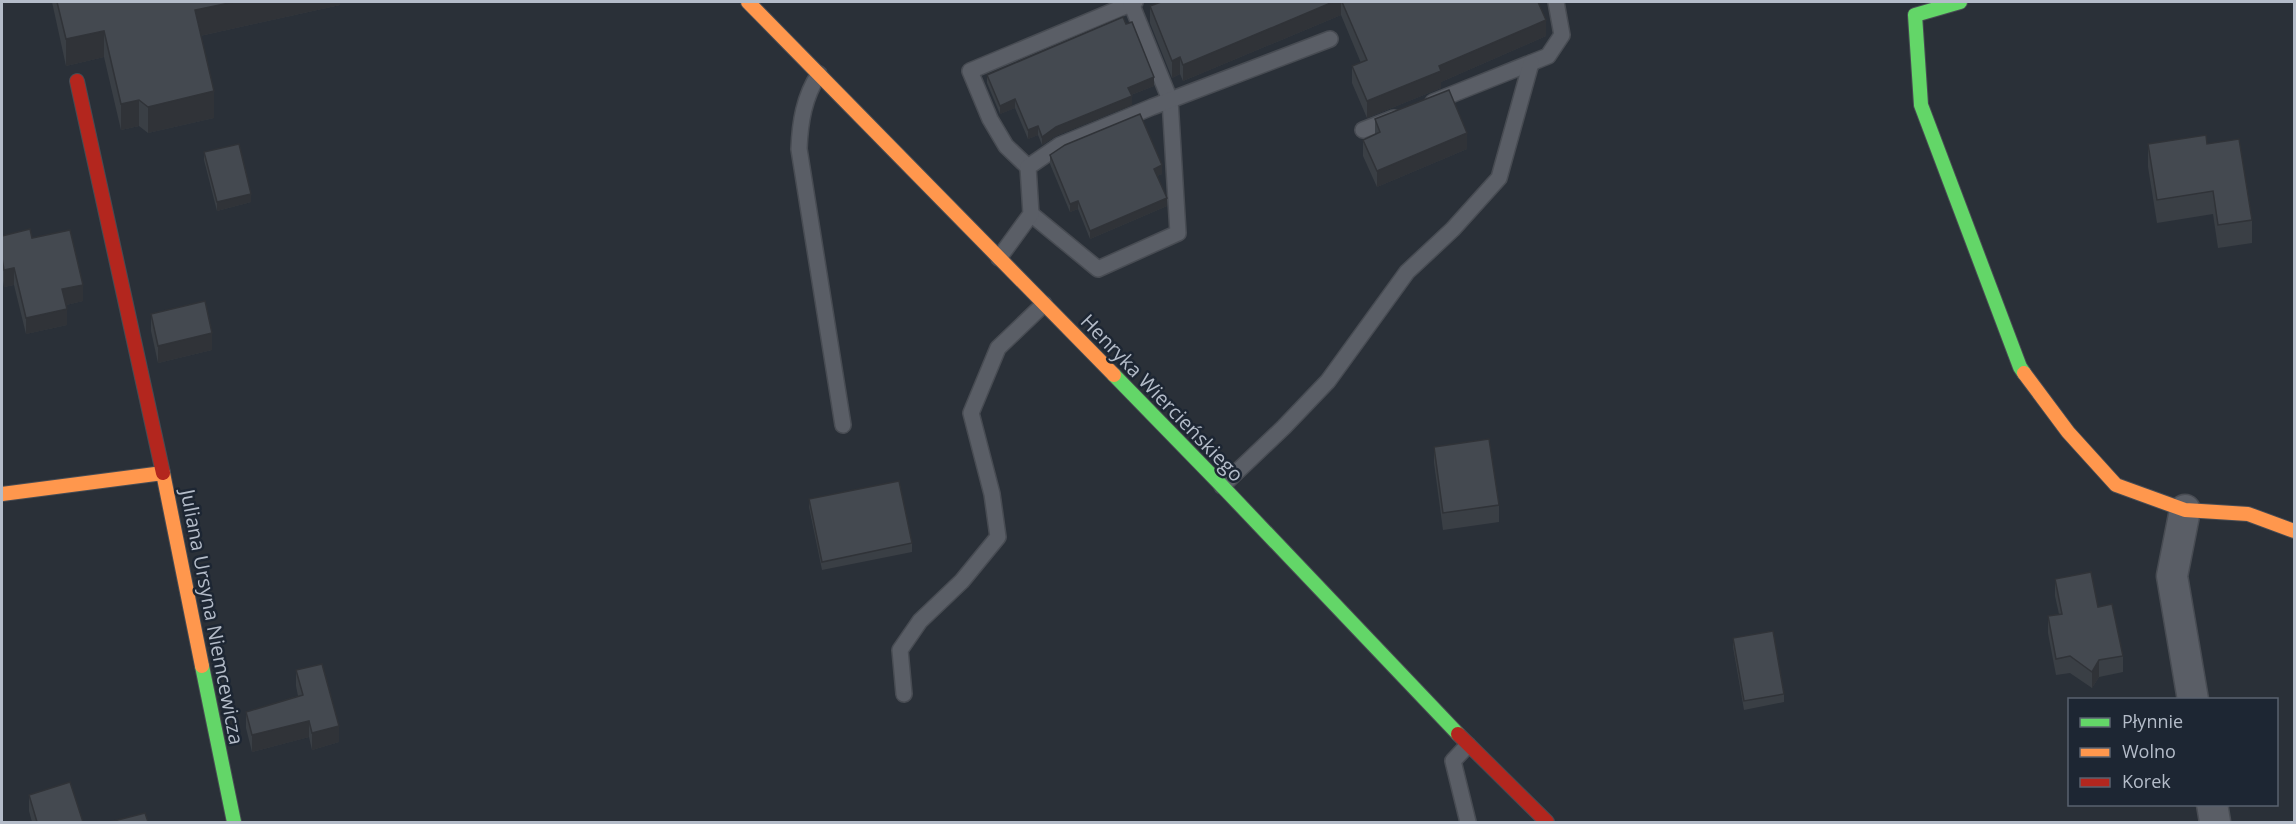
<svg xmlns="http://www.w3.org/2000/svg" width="2296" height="824" viewBox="0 0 2296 824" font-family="'Open Sans',sans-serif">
<rect width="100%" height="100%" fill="#2a3038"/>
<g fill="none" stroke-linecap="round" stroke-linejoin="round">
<g stroke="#484c53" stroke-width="18">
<g id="lane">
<path d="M 819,74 C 804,97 800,122 799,149 L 843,425"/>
<path d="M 1433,102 L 1548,56 L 1562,35 L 1556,2"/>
<path d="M 1363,130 L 1394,118"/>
<path d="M 1028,167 L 1006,146 L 990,119 L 970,71 L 1135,2"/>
<path d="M 1031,214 L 1098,269 L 1178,233 L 1170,100 L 1131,3"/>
<path d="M 999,258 L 1031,214 L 1028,167 L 1060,145 L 1152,107 L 1330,39"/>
<path d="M 1222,486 L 1284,427 L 1328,381 L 1407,272 L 1453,229 L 1499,178 L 1531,63"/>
<path d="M 904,694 L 900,650 L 920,621 L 962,581 L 998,537 L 992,494 L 971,413 L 998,348 L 1044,304"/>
<path d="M 1468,822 L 1453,761 L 1468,745"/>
</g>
</g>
<g stroke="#484c53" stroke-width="33">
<g id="street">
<path d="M 2185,510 L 2172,576 L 2193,700"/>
<path d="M 2212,804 L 2215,822"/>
</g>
</g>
<g stroke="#484c53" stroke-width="16">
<g id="fast">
<path d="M 1960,2 L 1915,15 L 1921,105 L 2020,367 L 2024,373"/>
<path d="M 1114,375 L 1222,486 L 1458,734"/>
<path d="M 202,666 L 234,822"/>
</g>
</g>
<g stroke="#484c53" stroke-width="16">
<g id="slow">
<path d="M 748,2 L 1114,375"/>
<path d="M 2024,373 L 2068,432 L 2116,485 L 2185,510 L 2248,514 L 2294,531"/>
<path d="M 2,494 L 163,473 L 202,666"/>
</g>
</g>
<g stroke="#484c53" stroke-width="16">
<g id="jam">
<path d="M 77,81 L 163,473"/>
<path d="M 1458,734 L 1547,822"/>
</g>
</g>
<use href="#lane" stroke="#5a5e66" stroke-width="15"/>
<use href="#street" stroke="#5a5e66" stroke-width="30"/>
<use href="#fast" stroke="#63d668" stroke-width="14"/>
<use href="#slow" stroke="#ff974d" stroke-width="14"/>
<use href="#jam" stroke="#b3261e" stroke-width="14"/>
</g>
<g fill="#3a3f45">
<path d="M 52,2 L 340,2 L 340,5 L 200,36 L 214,118 L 148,133 L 139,126 L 121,130 L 104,57 L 66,66 Z"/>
<path d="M 1161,2 L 1538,2 L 1546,36 L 1441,82 L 1441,88 L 1367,118 L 1352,83 L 1352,66 L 1361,63 L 1341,15 L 1183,81 L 1180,74 L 1172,78 L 1150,23 L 1150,6 Z"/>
<path d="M 987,75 L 1154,86 L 1131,95 L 1132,105 L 1056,136 L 1042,145 L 1038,135 L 1028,139 L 1015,108 L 1000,114 L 987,83 Z"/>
<path d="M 1375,119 L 1467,149 L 1377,187 L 1363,156 L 1363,140 L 1375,135 Z"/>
<path d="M 2148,144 L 2207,144 L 2252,220 L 2252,243 L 2218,248 L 2213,214 L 2157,223 L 2148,167 Z"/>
<path d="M 204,152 L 251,202 L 217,211 L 204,160 Z"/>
<path d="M 1050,155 L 1162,174 L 1157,176 L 1167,206 L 1090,239 L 1078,209 L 1070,212 L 1050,164 Z"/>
<path d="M 2,236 L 32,238 L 83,301 L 66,305 L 67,325 L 26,334 L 14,285 L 4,287 L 2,275 Z"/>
<path d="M 151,314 L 212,350 L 158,363 L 151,331 Z"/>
<path d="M 1434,447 L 1499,505 L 1499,522 L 1443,530 L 1434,463 Z"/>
<path d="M 809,499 L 912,543 L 912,552 L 822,570 L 809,507 Z"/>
<path d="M 2055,579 L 2098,607 L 2123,656 L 2123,672 L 2099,677 L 2092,688 L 2070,673 L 2056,675 L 2048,633 L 2048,616 L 2059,614 L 2055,596 Z"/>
<path d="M 1733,638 L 1784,694 L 1784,702 L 1744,710 L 1733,647 Z"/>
<path d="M 296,670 L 339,742 L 312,750 L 309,737 L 252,752 L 246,728 L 246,712 L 298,696 L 296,686 Z"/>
<path d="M 29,795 L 83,822 L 32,822 L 29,811 Z"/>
</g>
<g fill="#303338">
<path d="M 234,2 L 340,2 L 340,5 L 195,37 L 195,10 Z"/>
<path d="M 1333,2 L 1341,2 L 1341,15 L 1183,81 L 1183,65 Z"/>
<path d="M 1546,20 L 1546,36 L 1441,82 L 1441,88 L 1367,118 L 1367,101 L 1439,66 Z"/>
<path d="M 104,31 L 104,57 L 66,66 L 66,39 Z"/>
<path d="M 1180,57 L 1180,74 L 1172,78 L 1172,61 Z"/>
<path d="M 1154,77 L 1154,86 L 1128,96 L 1128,88 Z"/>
<path d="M 214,91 L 214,118 L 148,133 L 148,107 Z"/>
<path d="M 1132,96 L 1132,105 L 1056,136 L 1042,145 L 1042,137 L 1056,127 Z"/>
<path d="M 1015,99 L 1015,108 L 1000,114 L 1000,106 Z"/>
<path d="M 139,100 L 139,126 L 121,130 L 121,104 Z"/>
<path d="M 1038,126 L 1038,135 L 1028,139 L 1028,130 Z"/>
<path d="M 1467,133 L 1467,149 L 1377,187 L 1377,171 Z"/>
<path d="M 1162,165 L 1162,174 L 1154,177 L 1154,169 Z"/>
<path d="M 251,194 L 251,202 L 217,211 L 217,202 Z"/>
<path d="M 1167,198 L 1167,206 L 1090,239 L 1090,231 Z"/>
<path d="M 1078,201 L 1078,209 L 1070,212 L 1070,204 Z"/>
<path d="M 14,268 L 14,285 L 4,287 L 4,270 Z"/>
<path d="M 83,285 L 83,301 L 62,306 L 62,289 Z"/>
<path d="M 67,309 L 67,325 L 26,334 L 26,318 Z"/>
<path d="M 212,333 L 212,350 L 158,363 L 158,346 Z"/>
<path d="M 2099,660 L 2099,677 L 2092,688 L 2092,672 Z"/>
<path d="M 309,721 L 309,737 L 252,752 L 252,735 Z"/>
<path d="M 339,726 L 339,742 L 312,750 L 312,733 Z"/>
</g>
<g fill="#444950" stroke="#303338" stroke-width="1.5">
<path d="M 57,2 L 234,2 L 195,10 L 214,91 L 148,107 L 139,100 L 121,104 L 104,31 L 66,39 Z"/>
<path d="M 1161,2 L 1333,2 L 1183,65 L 1180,57 L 1172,61 L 1150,6 Z"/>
<path d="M 1342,2 L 1538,2 L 1546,20 L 1439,66 L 1441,71 L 1367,101 L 1352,66 L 1367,60 Z"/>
<path d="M 1123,17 L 1126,24 L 1132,22 L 1154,77 L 1128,88 L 1132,96 L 1056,127 L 1042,137 L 1038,126 L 1028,130 L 1015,99 L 1000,106 L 987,75 Z"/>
<path d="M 1449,90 L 1467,133 L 1377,171 L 1363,140 L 1380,132 L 1375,119 Z"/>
<path d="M 1140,114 L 1162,165 L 1154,169 L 1167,198 L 1090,231 L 1078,201 L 1070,204 L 1050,155 L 1065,145 Z"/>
<path d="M 2206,135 L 2207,144 L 2239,139 L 2252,220 L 2218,225 L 2213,191 L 2157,200 L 2148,144 Z"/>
<path d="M 239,144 L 251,194 L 217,202 L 204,152 Z"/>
<path d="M 30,229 L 32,238 L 70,230 L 83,285 L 62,289 L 67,309 L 26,318 L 14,268 L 4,270 L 2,258 L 2,236 Z"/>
<path d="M 205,301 L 212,333 L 158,346 L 151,314 Z"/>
<path d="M 1489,439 L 1499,505 L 1443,513 L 1434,447 Z"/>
<path d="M 899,481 L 912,543 L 822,562 L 809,499 Z"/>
<path d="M 2091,572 L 2098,607 L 2112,604 L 2123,656 L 2099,660 L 2092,672 L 2070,656 L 2056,659 L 2048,616 L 2062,614 L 2055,579 Z"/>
<path d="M 1773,631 L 1784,694 L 1744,701 L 1733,638 Z"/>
<path d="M 322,664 L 339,726 L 312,733 L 309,721 L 252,735 L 246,712 L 303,695 L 296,670 Z"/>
<path d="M 70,782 L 83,822 L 37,822 L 29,795 Z"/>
<path d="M 145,813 L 148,822 L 110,822 Z"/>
</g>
<g text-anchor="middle" stroke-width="5" stroke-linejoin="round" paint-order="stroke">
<g font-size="20" fill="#b4bcc9" stroke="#1d2633">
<text transform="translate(1162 398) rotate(46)" y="7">Henryka Wiercieńskiego</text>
<text transform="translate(212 617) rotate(79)" y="7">Juliana Ursyna Niemcewicza</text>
</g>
</g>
<rect width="2296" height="824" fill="none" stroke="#b4bcc9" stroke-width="6"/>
<rect x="2068" y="698" width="210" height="108" fill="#1d2633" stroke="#59626f" stroke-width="1.5"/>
<rect x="2080" y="718" width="30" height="9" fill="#63d668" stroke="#59626f" stroke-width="1.5"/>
<text x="2122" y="728" font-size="18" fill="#b4bcc9">Płynnie</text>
<rect x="2080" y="748" width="30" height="9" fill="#ff974d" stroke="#59626f" stroke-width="1.5"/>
<text x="2122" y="758" font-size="18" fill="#b4bcc9">Wolno</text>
<rect x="2080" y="778" width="30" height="9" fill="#b3261e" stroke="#59626f" stroke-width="1.5"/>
<text x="2122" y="788" font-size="18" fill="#b4bcc9">Korek</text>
</svg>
